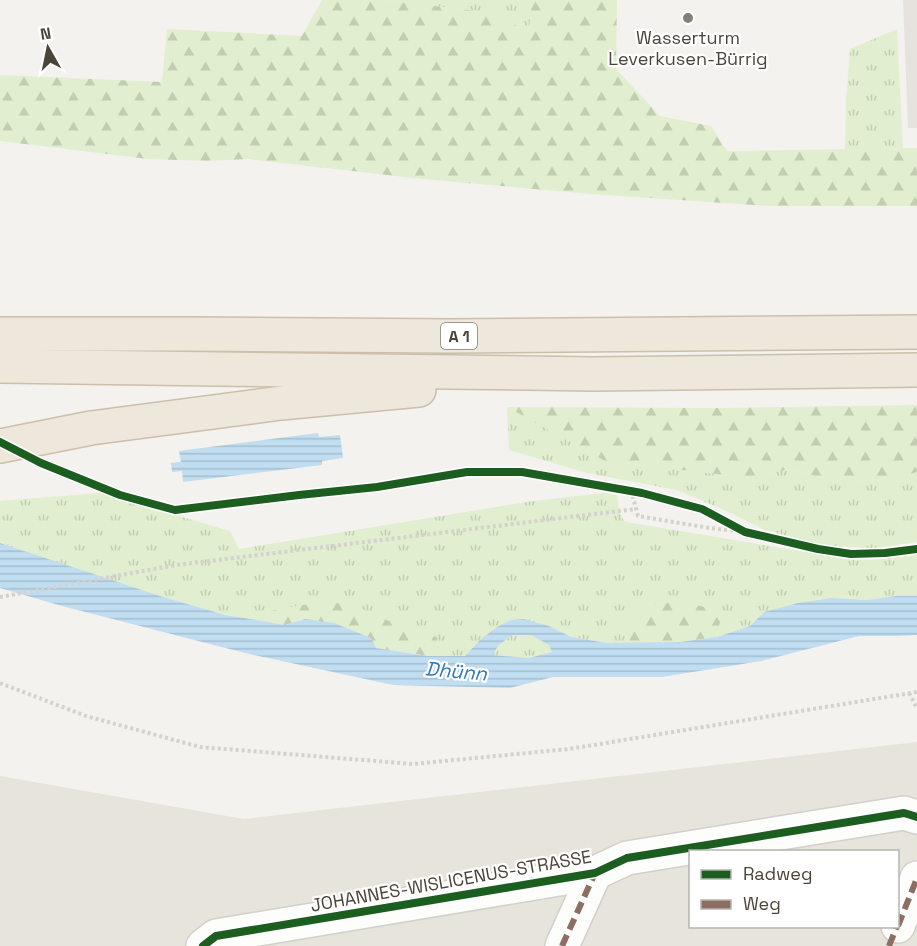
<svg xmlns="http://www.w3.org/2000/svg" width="917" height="946" viewBox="0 0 917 946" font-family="'Space Grotesk',sans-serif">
<defs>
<pattern id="grass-tufts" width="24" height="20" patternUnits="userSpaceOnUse" patternTransform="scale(1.5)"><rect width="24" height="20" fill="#e1eecf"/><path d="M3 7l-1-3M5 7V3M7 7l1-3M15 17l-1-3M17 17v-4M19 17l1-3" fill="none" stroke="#c3cdb2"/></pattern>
<pattern id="forest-firs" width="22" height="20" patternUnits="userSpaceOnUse" patternTransform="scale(1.5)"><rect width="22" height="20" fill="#e1eecf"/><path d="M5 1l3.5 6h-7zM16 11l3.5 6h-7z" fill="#c3cdb2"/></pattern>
<pattern id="water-rules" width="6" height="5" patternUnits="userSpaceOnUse" patternTransform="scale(1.5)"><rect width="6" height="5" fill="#c0ddf1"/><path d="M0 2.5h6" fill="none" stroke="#a6bfcf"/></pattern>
</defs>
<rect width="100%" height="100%" fill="#f4f2ee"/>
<path fill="#e7e4dc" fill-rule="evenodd" d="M 917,742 L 917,946 L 0,946 L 0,776 L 244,819 ZM 690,852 L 898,852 L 898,926 L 690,926 Z"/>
<g fill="url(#grass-tufts)">
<path d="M 382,0 L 532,0 L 529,30 L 478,11 Z"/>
<path d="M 897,29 L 903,148 L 845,150 L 846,101 L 850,49 Z"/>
<path d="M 507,407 L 606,461 L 751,478 L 789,469 L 842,483 L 903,476 L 917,472 L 917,542 L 876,548 L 826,546 L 765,530 L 722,509 L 677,490 L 587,473 L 509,450 Z"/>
<path d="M 100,493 L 230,531 L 239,549 L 533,501 L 604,493 L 617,495 L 620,514 L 624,521 L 632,523 L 847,559 L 870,560 L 917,555 L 917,596 L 896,596 L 867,600 L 832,598 L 764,612 L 750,626 L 717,637 L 720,622 L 681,601 L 647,606 L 626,623 L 627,643 L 607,643 L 571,637 L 549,626 L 480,640 L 465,656 L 428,656 L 437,638 L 398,626 L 372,612 L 338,603 L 269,611 L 264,622 C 173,606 87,572 0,543 L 0,501 Z"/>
<path d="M 512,635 L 531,635 L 550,645 L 552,652 L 529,658 L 491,655 L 499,645 Z"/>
</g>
<g fill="url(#forest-firs)">
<path d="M 322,0 L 382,0 L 478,11 L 529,30 L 532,0 L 617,0 L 616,69 L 660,116 L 711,126 L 727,151 L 917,148 L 917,206 L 769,206 L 591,194 L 422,179 L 248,159 L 207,161 L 148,159 L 0,141 L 0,75 L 162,82 L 167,29 L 302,36 Z"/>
<path d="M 917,405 L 917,472 L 903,476 L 842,483 L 789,469 L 751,478 L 605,461 L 507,407 L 717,408 Z"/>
<path d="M 681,601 L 712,609 L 720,622 L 717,637 L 680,642 L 627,643 L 626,623 L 647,606 Z"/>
<path d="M 338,603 L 372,612 L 398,626 L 438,638 L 428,656 L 376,648 L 305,619 L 285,625 L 264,622 L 269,611 L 302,605 Z"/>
</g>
<path fill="#e6e3df" d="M 903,0 L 917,0 L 917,128 L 908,128 Z"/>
<g fill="url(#water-rules)" fill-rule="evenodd">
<path d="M 318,433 L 319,437 L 340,435 L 343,458 L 322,461 L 322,465 L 183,482 L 182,471 L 172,472 L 171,463 L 181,462 L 179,451 Z"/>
<path d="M 0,543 L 166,598 L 226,615 L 285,625 L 305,619 L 334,623 L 371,638 L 376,648 L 428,656 L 465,656 L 480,640 L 497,627 L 511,620 L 524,619 L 549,626 L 571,637 L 607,643 L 680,642 L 717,637 L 750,626 L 764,612 L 798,603 L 832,598 L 867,600 L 896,596 L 917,596 L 917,635 L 898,636 L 859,636 L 761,661 L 662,677 L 553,677 L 510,688 L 393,685 L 249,654 L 62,606 L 0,588 ZM 512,635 L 531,635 L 549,645 L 552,652 L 529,658 L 492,655 L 499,645 Z"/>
</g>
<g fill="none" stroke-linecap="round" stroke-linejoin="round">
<g stroke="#d2d0cb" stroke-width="36">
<g id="minor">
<path d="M 898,926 L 917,878"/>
<path d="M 203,946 L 216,936 L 595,873 L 627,858 L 904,813 L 917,817"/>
<path d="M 562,946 L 595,873"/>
</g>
</g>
<g stroke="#ccbfa9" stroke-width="36">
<g id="highway">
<path d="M 0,334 L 191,334 L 451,336 L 917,332"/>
<path d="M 0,366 L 594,374 L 917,370"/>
<path d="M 0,446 L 91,428 L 281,403 L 419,390"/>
</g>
</g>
<g stroke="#d3d2cc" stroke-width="4" stroke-dasharray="3 3" stroke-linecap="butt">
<path d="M 631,490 L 638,516 L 710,528 L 745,532"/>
<path d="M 0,597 L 176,565 L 636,509"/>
<path d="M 0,683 L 86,716 L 200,747 L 413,764 L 569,749 L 917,692"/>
<path d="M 909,693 L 917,708"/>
</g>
<use href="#minor" stroke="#fdfdfc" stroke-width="33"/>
<use href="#highway" stroke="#ede8db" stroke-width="33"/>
<g stroke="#8d6e63" stroke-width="6" stroke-dasharray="12 6" stroke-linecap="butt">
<path d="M 898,926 L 917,878"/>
<path d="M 562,946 L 595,873"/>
<path d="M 889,946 L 897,926"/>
</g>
<g stroke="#fff" stroke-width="11">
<g id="cycleway">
<path d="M 0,442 L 41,463 L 120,495 L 175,510 L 299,495 L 377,487 L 467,472 L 522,472 L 642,493 L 702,509 L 745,532 L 818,549 L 851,554 L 885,553 L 917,549"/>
<path d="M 203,946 L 216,936 L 595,873 L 627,858 L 904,813 L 917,817"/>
</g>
</g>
<use href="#cycleway" stroke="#1b5e20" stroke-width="8"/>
</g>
<circle fill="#868178" stroke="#fff" stroke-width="2" cx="688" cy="18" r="6"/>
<g text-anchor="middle" stroke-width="4.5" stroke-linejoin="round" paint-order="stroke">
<rect fill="#fff" stroke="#817c74" stroke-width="1.5" x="441" y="323" width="36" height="26" rx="4.5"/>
<g font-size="16" font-weight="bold" fill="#4b4439">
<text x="459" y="342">A 1</text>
</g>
<g font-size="18" fill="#4b4439" stroke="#fff">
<text x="688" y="44">Wasserturm<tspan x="688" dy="21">Leverkusen-Bürrig</tspan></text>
</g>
<g font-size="18" fill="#4b4439" stroke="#fff">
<text transform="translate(451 881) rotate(-10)" y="6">JOHANNES-WISLICENUS-STRASSE</text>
</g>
<g font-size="20" font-style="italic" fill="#2e7ab2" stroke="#fff">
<text transform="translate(456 671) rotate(5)" y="7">Dhünn</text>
</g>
</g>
<rect x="689" y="850" width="210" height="78" fill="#ffffff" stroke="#b7b4b0" stroke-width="1.5"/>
<rect x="701" y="870" width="30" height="9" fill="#1b5e20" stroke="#b7b4b0" stroke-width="1.5"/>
<text x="743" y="880" font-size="18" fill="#4b4439">Radweg</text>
<rect x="701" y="900" width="30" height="9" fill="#8d6e63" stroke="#b7b4b0" stroke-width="1.5"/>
<text x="743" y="910" font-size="18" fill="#4b4439">Weg</text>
<g transform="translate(48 48) rotate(351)" stroke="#ffffff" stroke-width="4.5" paint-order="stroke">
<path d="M0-4.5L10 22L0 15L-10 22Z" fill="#4b4439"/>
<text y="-9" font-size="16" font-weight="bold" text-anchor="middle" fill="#4b4439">N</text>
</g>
</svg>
